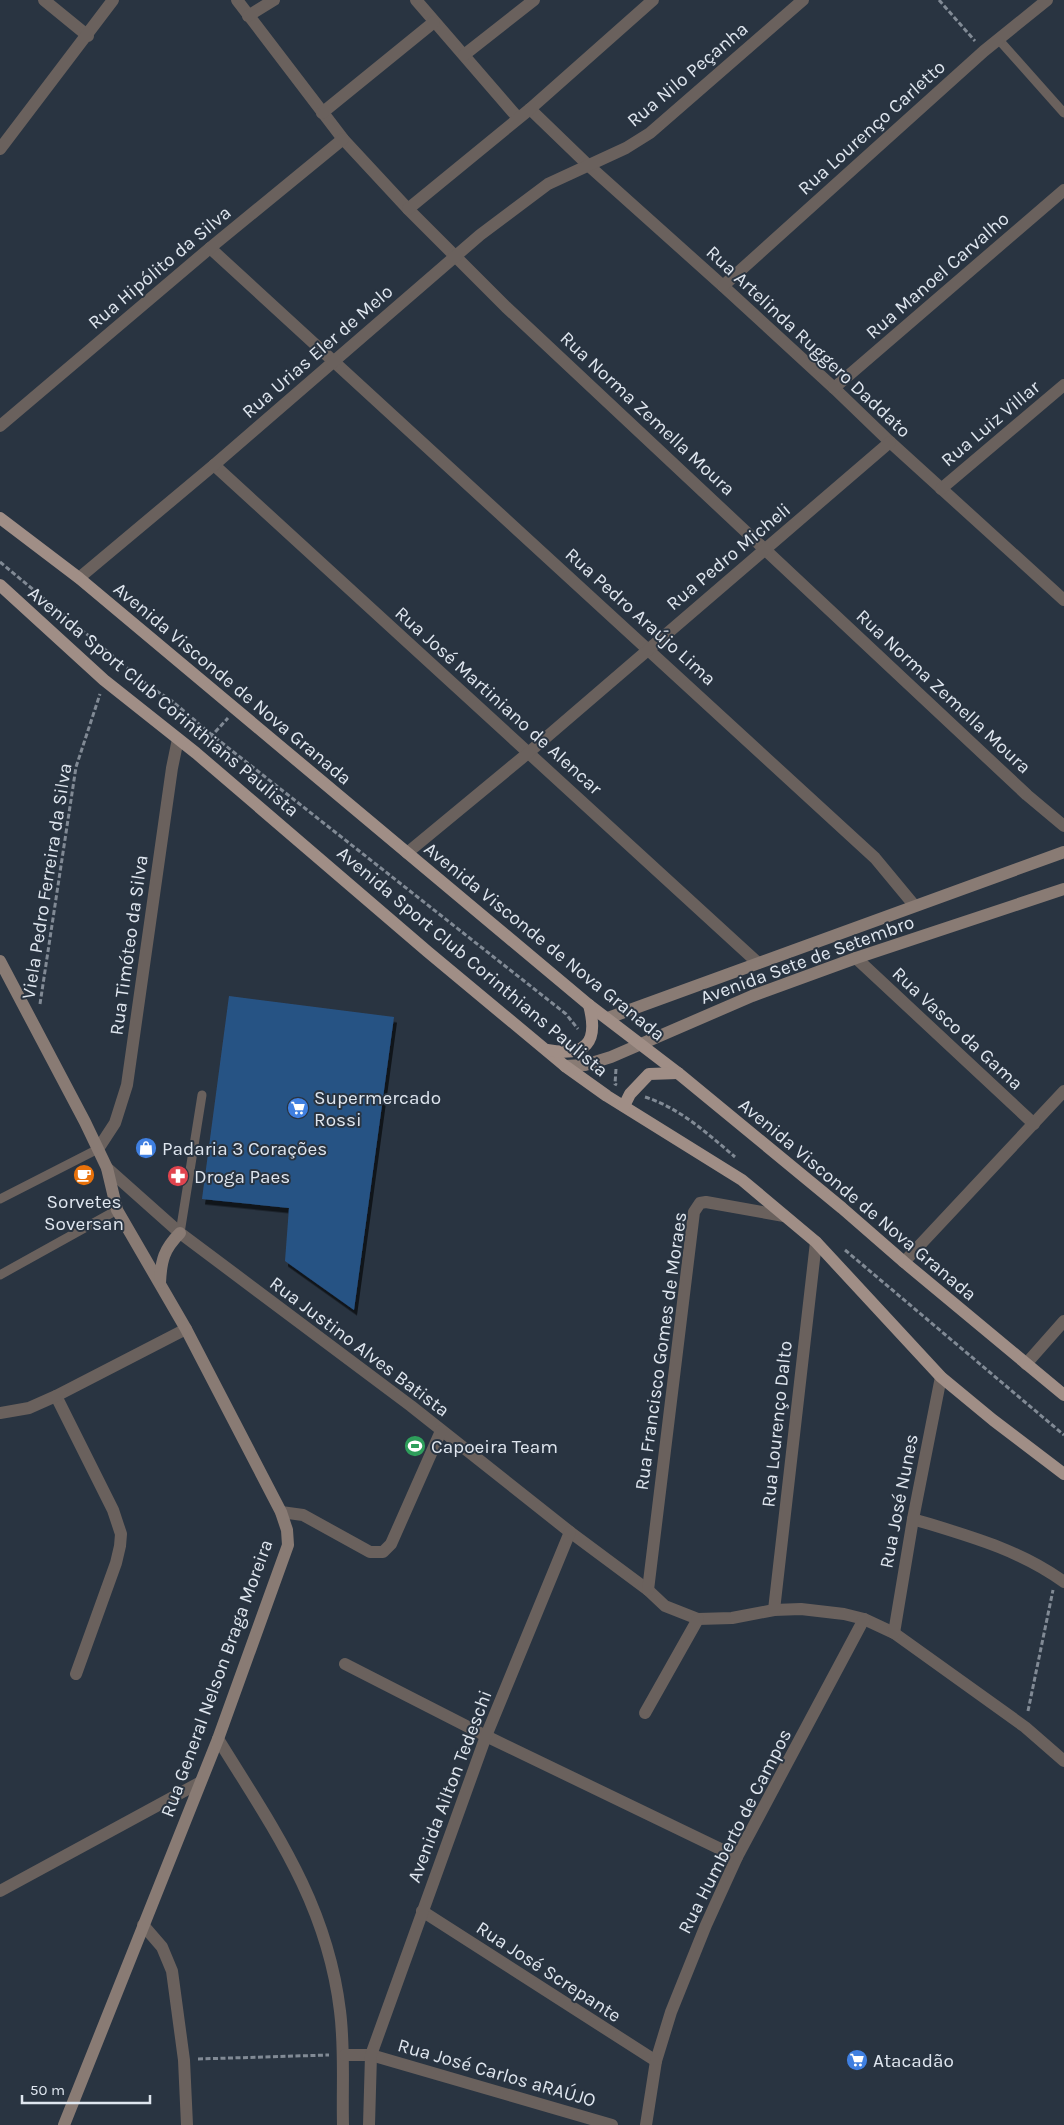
<svg xmlns="http://www.w3.org/2000/svg" width="1064" height="2125" viewBox="0 0 1064 2125" font-family="Karla,sans-serif">
<defs>
<filter id="shadow"><feDropShadow dx="3" dy="5.5" stdDeviation="0" flood-color="#0009"/></filter>
</defs>
<rect width="100%" height="100%" fill="#293441"/>
<path fill="#285384" filter="url(#shadow)" d="M 229,996 L 394,1017 L 354,1310 L 285,1261 L 289,1208 L 202,1199 Z"/>
<g fill="none" stroke-linecap="round" stroke-linejoin="round">
<g stroke="#818a95" stroke-width="3" stroke-dasharray="5 2.5" stroke-linecap="butt">
<path d="M 939,0 L 975,41"/>
<path d="M 0,562 L 149,686 L 172,701 L 212,735 L 566,1014 L 578,1029"/>
<path d="M 205,743 L 228,718"/>
<path d="M 40,1004 L 76,767 L 100,694"/>
<path d="M 616,1069 L 615,1084 L 617,1085"/>
<path d="M 645,1097 C 680,1108 708,1134 735,1157"/>
<path d="M 845,1250 L 1064,1435"/>
<path d="M 1028,1711 L 1053,1590"/>
<path d="M 198,2059 L 329,2055"/>
</g>
<g stroke="#6a615d" stroke-width="9">
<path d="M 999,40 L 1064,113"/>
<path d="M 0,1199 L 98,1149"/>
<path d="M 180,1233 L 202,1095"/>
<path d="M 0,1275 L 117,1210"/>
</g>
<g stroke="#6a615d" stroke-width="12">
<path d="M 44,0 L 88,36"/>
<path d="M 237,0 L 343,139 L 408,209 L 506,307 L 1027,795 L 1064,826"/>
<path d="M 416,0 L 518,118"/>
<path d="M 248,16 L 274,0"/>
<path d="M 464,55 L 534,0"/>
<path d="M 530,109 L 588,165 L 723,286 L 834,388 L 890,442 L 1064,600"/>
<path d="M 322,113 L 434,22"/>
<path d="M 0,149 L 113,0"/>
<path d="M 408,209 L 530,109 L 653,0"/>
<path d="M 210,248 L 875,858 L 914,905"/>
<path d="M 723,286 L 984,51 L 1047,0"/>
<path d="M 834,388 L 1064,190"/>
<path d="M 0,426 L 210,248 L 343,139"/>
<path d="M 214,465 L 758,963"/>
<path d="M 941,489 L 1064,385"/>
<path d="M 79,578 L 214,465 L 480,235 L 548,184 L 626,148 L 650,133 L 803,0"/>
<path d="M 407,853 L 528,753 L 890,442"/>
<path d="M 856,958 L 1034,1124"/>
<path d="M 98,1149 L 115,1123 L 127,1085 L 172,768 L 178,739"/>
<path d="M 107,1168 L 180,1233 L 411,1406 L 570,1532 L 648,1590 L 665,1606 L 698,1619 L 732,1618 L 774,1610 L 801,1609 L 844,1614 L 864,1619 L 894,1633 L 1025,1727 L 1064,1761"/>
<path d="M 904,1262 L 1064,1091"/>
<path d="M 1026,1364 L 1064,1321"/>
<path d="M 56,1396 L 113,1510 L 121,1534 L 120,1546 L 116,1563 L 76,1674"/>
<path d="M 0,1413 L 29,1408 L 56,1396 L 186,1329"/>
<path d="M 281,1512 L 303,1515 L 370,1552 L 383,1552 L 391,1544 L 441,1431"/>
<path d="M 913,1519 C 965,1535 1019,1549 1064,1582"/>
<path d="M 648,1590 L 694,1212 L 700,1203 L 706,1202 L 784,1216"/>
<path d="M 774,1610 L 816,1242"/>
<path d="M 894,1633 L 913,1519 L 941,1377"/>
<path d="M 345,1664 L 486,1736 L 737,1857"/>
<path d="M 645,1713 L 698,1619"/>
<path d="M 218,1739 C 273,1828 327,1903 340,2011 C 345,2050 342,2086 343,2125"/>
<path d="M 0,1891 L 199,1783"/>
<path d="M 422,1911 L 656,2061"/>
<path d="M 143,1925 L 162,1947 L 172,1971 L 184,2060 L 187,2125"/>
<path d="M 345,2055 L 371,2055 L 612,2125"/>
<path d="M 369,2125 L 371,2055 L 486,1736 L 570,1532"/>
<path d="M 646,2125 L 656,2061 L 671,2012 L 706,1925 L 737,1857 L 864,1619"/>
</g>
<g stroke="#897b74" stroke-width="12">
<path d="M 0,961 L 85,1122 L 107,1168 L 117,1210 L 186,1329 L 281,1512 L 287,1530 L 288,1545 L 218,1739 L 64,2125"/>
<path d="M 608,1018 L 1064,852"/>
<path d="M 565,1066 L 585,1065 L 611,1057 L 752,996 L 856,958 L 1064,889"/>
<path d="M 160,1283 C 161,1260 164,1249 180,1233"/>
</g>
<g stroke="#a08e86" stroke-width="12">
<path d="M 0,518 L 79,578 L 589,1005 L 678,1073 L 842,1208 L 904,1262 L 1064,1395"/>
<path d="M 0,585 L 104,680 L 196,753 L 428,952 L 565,1066 L 607,1096 L 742,1180 L 816,1242 L 941,1377 L 993,1420 L 1064,1474"/>
<path d="M 547,1050 C 586,1057 599,1043 589,1005"/>
<path d="M 624,1106 L 630,1094 L 649,1074 L 678,1073"/>
</g>
</g>
<defs>
<g id="supermarket-disc" transform="scale(1.125)"><circle r="9.5" fill="#3f7fe0" stroke="#293441"/><path d="M-6-5.5h2.5l.6 2H6L4.5 2H-2.5L-4.4-4H-6ZM-1.5 3.2a1.3 1.3 0 1 0 .1 0ZM3 3.2a1.3 1.3 0 1 0 .1 0Z" fill="#fff"/></g>
<g id="shop-disc" transform="scale(1.125)"><circle r="9.5" fill="#3f7fe0" stroke="#293441"/><path d="M-5-2.5h2.3a2.7 3.5 0 0 1 5.4 0H5L5.5 6h-11ZM-1.5-2.5h3a1.5 2.3 0 0 0-3 0Z" fill="#fff"/></g>
<g id="cafe-disc" transform="scale(1.125)"><circle r="9.5" fill="#e8710a" stroke="#293441"/><path d="M-5.5-4.5H6V0H3Q3 3.5 0 3.5H-2.5Q-5.5 3.5-5.5 0ZM3-3.2v2h1.7v-2ZM-6 4.5H4V6H-6Z" fill="#fff"/></g>
<g id="pharmacy-disc" transform="scale(1.125)"><circle r="9.5" fill="#e0444e" stroke="#293441"/><path d="M-2-6h4v4h4v4h-4v4h-4v-4h-4v-4h4Z" fill="#fff"/></g>
<g id="stadium-disc" transform="scale(1.125)"><circle r="9.5" fill="#2e9e5b" stroke="#293441"/><path d="M0-5a6.5 5 0 1 0 0 10a6.5 5 0 1 0 0-10ZM-3.5-1.8h7v3.6h-7Z" fill="#fff"/></g>
</defs>
<g fill-rule="evenodd">
<use href="#supermarket-disc" x="298" y="1108"/>
<use href="#shop-disc" x="146" y="1148"/>
<use href="#cafe-disc" x="84" y="1175"/>
<use href="#pharmacy-disc" x="178" y="1176"/>
<use href="#stadium-disc" x="415" y="1446"/>
<use href="#supermarket-disc" x="857" y="2060"/>
</g>
<g text-anchor="middle" stroke-width="4" stroke-linejoin="round" paint-order="stroke">
<g font-size="19" fill="#dfe6ef" stroke="#293441">
<text transform="translate(687 74) rotate(-40)" y="7">Rua Nilo Peçanha</text>
<text transform="translate(871 127) rotate(-42)" y="7">Rua Lourenço Carletto</text>
<text transform="translate(159 267) rotate(-40)" y="7">Rua Hipólito da Silva</text>
<text transform="translate(937 275) rotate(-41)" y="7">Rua Manoel Carvalho</text>
<text transform="translate(809 341) rotate(43)" y="7">Rua Artelinda Ruggero Daddato</text>
<text transform="translate(317 351) rotate(-41)" y="7">Rua Urias Eler de Melo</text>
<text transform="translate(648 413) rotate(43)" y="7">Rua Norma Zemella Moura</text>
<text transform="translate(990 423) rotate(-40)" y="7">Rua Luiz Villar</text>
<text transform="translate(728 556) rotate(-40)" y="7">Rua Pedro Micheli</text>
<text transform="translate(641 616) rotate(42)" y="7">Rua Pedro Araújo Lima</text>
<text transform="translate(233 683) rotate(40)" y="7">Avenida Visconde de Nova Granada</text>
<text transform="translate(944 691) rotate(43)" y="7">Rua Norma Zemella Moura</text>
<text transform="translate(499 700) rotate(42)" y="7">Rua José Martiniano de Alencar</text>
<text transform="translate(164 701) rotate(40)" y="7">Avenida Sport Club Corinthians Paulista</text>
<text transform="translate(46 881) rotate(-81)" y="7">Viela Pedro Ferreira da Silva</text>
<text transform="translate(545 941) rotate(39)" y="7">Avenida Visconde de Nova Granada</text>
<text transform="translate(128 945) rotate(-82)" y="7">Rua Timóteo da Silva</text>
<text transform="translate(807 959) rotate(-20)" y="7">Avenida Sete de Setembro</text>
<text transform="translate(473 961) rotate(40)" y="7">Avenida Sport Club Corinthians Paulista</text>
<text transform="translate(958 1028) rotate(43)" y="7">Rua Vasco da Gama</text>
<text transform="translate(858 1199) rotate(40)" y="7">Avenida Visconde de Nova Granada</text>
<text transform="translate(360 1346) rotate(37)" y="7">Rua Justino Alves Batista</text>
<text transform="translate(660 1351) rotate(-82)" y="7">Rua Francisco Gomes de Moraes</text>
<text transform="translate(776 1424) rotate(-84)" y="7">Rua Lourenço Dalto</text>
<text transform="translate(898 1501) rotate(-79)" y="7">Rua José Nunes</text>
<text transform="translate(216 1678) rotate(-70)" y="7">Rua General Nelson Braga Moreira</text>
<text transform="translate(449 1786) rotate(-69)" y="7">Avenida Ailton Tedeschi</text>
<text transform="translate(734 1831) rotate(-63)" y="7">Rua Humberto de Campos</text>
<text transform="translate(549 1971) rotate(33)" y="7">Rua José Screpante</text>
<text transform="translate(497 2072) rotate(16)" y="7">Rua José Carlos aRAÚJO</text>
</g>
<g font-size="19" fill="#dfe6ef" stroke="#293441" text-anchor="start">
<text x="314" y="1104">Supermercado<tspan x="314" dy="22">Rossi</tspan></text>
<text x="162" y="1155">Padaria 3 Corações</text>
<text x="194" y="1183">Droga Paes</text>
<text x="84" y="1208" text-anchor="middle">Sorvetes<tspan x="84" dy="22">Soversan</tspan></text>
<text x="431" y="1453">Capoeira Team</text>
<text x="873" y="2067">Atacadão</text>
</g>
</g>
<path d="M22 2095v8h128v-8" fill="none" stroke="#dfe6ef" stroke-width="2.5"/>
<text x="30" y="2095" font-size="15" fill="#dfe6ef" stroke="#293441" stroke-width="4" paint-order="stroke">50 m</text>
</svg>
